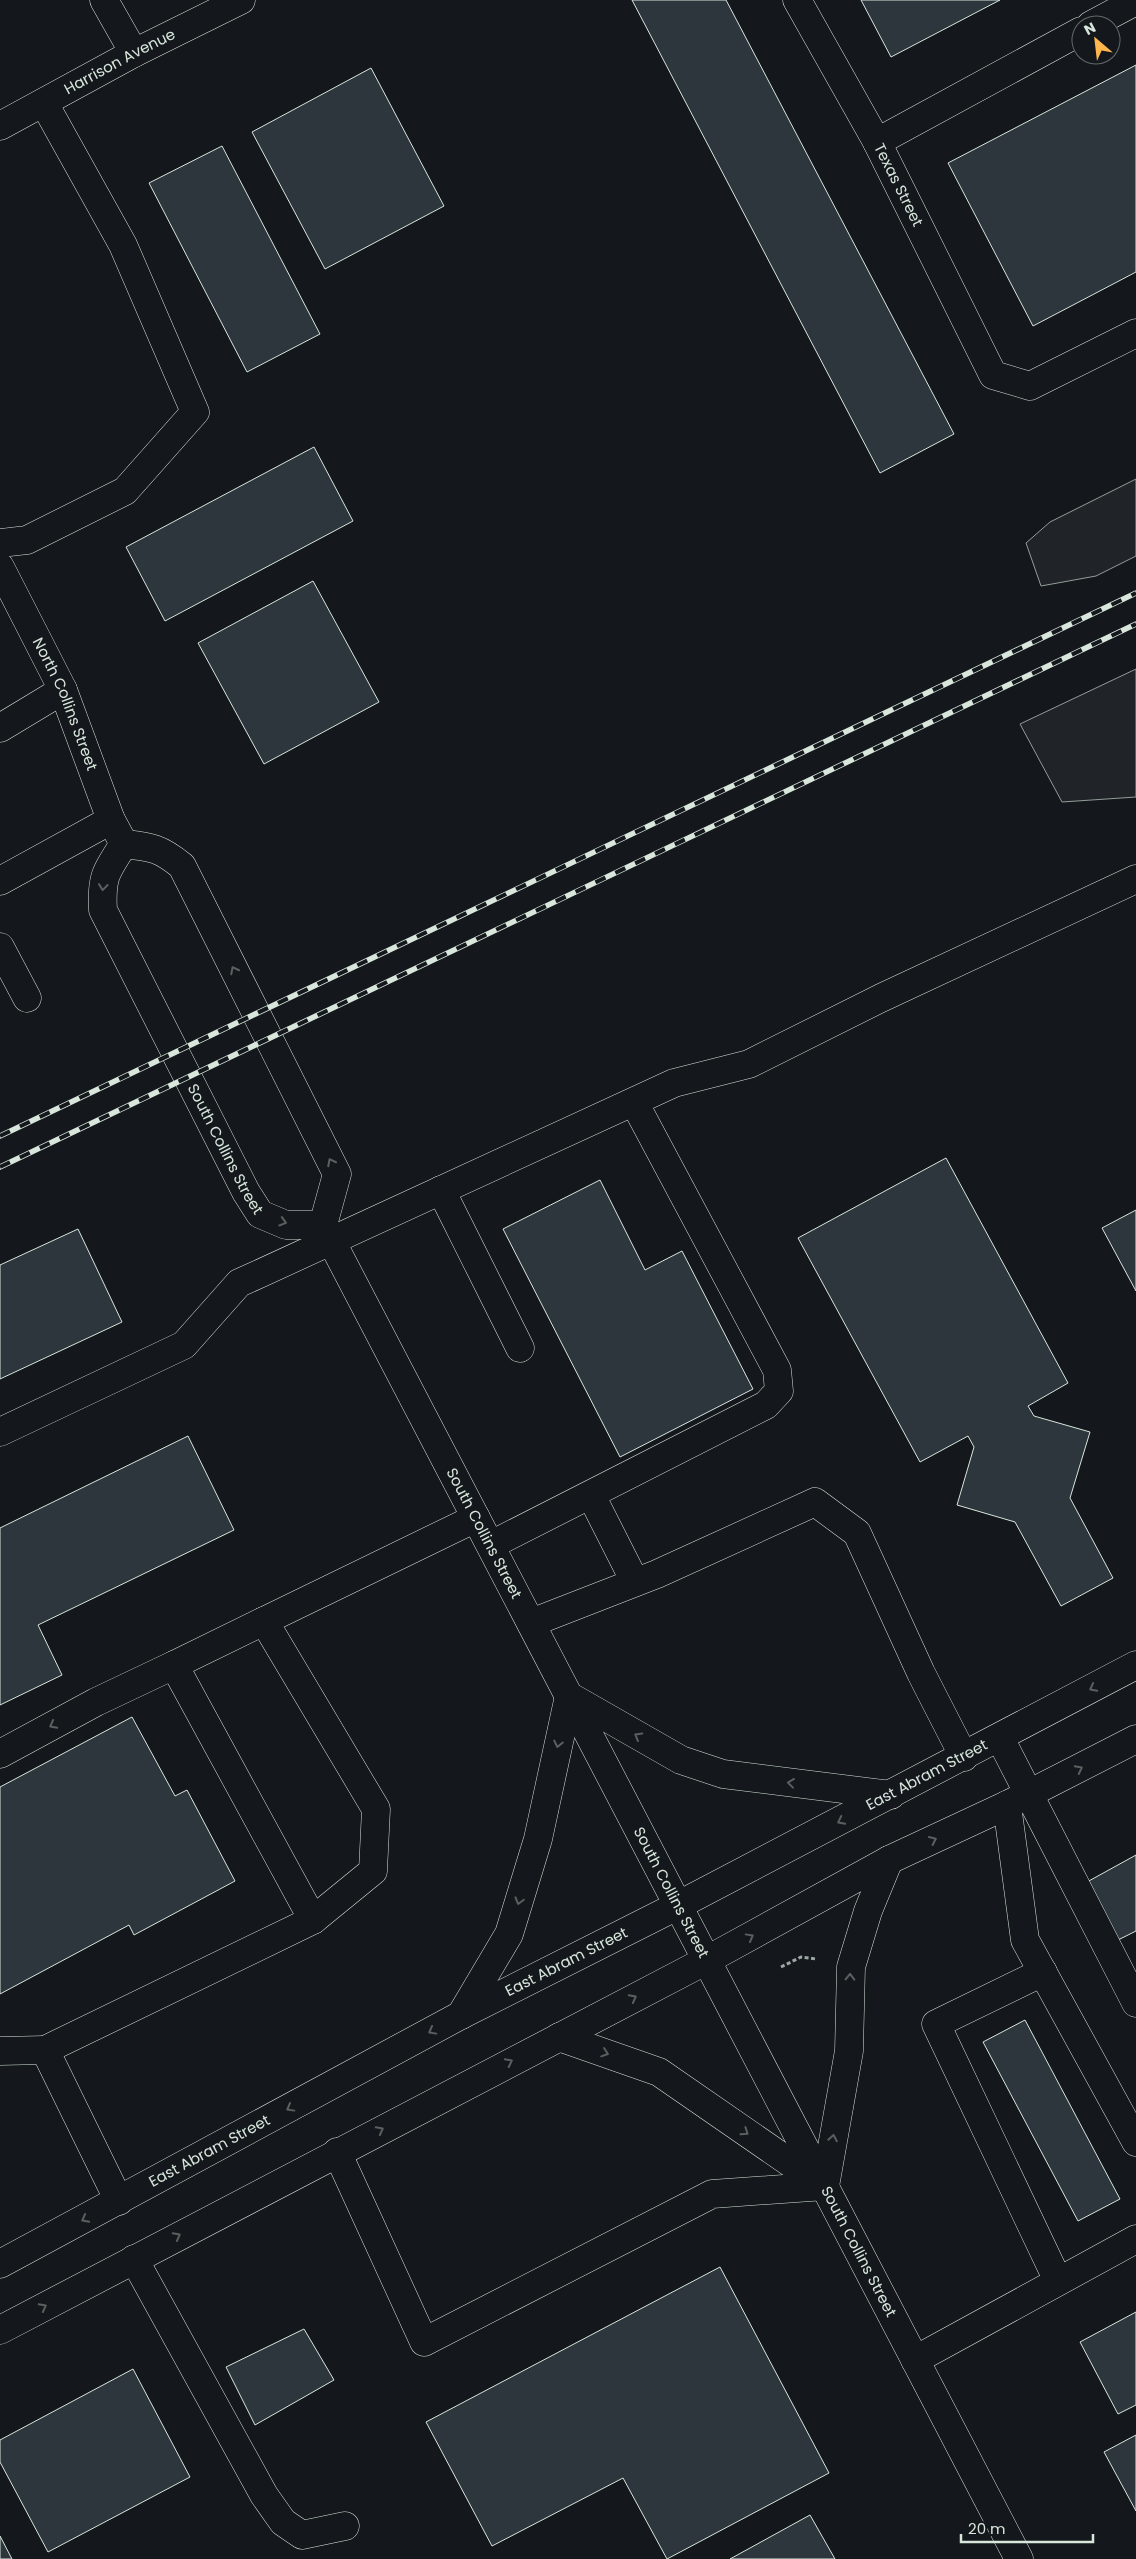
<svg xmlns="http://www.w3.org/2000/svg" width="1136" height="2559" viewBox="0 0 1136 2559" font-family="Poppins,sans-serif">
<rect width="100%" height="100%" fill="#14181c"/>
<g fill="#202428" stroke="#939e99">
<path d="M 1136,479 L 1136,556 L 1096,576 L 1041,586 L 1026,543 L 1050,522 Z"/>
<path d="M 1136,669 L 1136,797 L 1062,802 L 1020,724 Z"/>
</g>
<g fill="#2c363c" stroke="#d8e6dc">
<path d="M 632,0 L 726,0 L 954,434 L 880,473 Z"/>
<path d="M 861,0 L 1000,0 L 891,57 Z"/>
<path d="M 1136,65 L 1136,272 L 1033,326 L 948,163 Z"/>
<path d="M 371,68 L 444,206 L 325,269 L 252,132 Z"/>
<path d="M 222,146 L 320,334 L 247,372 L 149,183 Z"/>
<path d="M 314,447 L 353,521 L 165,621 L 126,547 Z"/>
<path d="M 313,581 L 379,702 L 264,764 L 198,643 Z"/>
<path d="M 946,1158 L 1068,1383 L 1028,1406 L 1034,1416 L 1090,1432 L 1070,1498 L 1113,1578 L 1061,1606 L 1015,1522 L 957,1505 L 974,1447 L 968,1436 L 920,1462 L 798,1238 Z"/>
<path d="M 600,1180 L 645,1270 L 682,1251 L 753,1389 L 620,1457 L 503,1229 Z"/>
<path d="M 1136,1210 L 1136,1291 L 1102,1228 Z"/>
<path d="M 78,1229 L 122,1322 L 0,1379 L 0,1265 Z"/>
<path d="M 188,1436 L 234,1530 L 38,1625 L 62,1675 L 0,1705 L 0,1528 Z"/>
<path d="M 132,1717 L 175,1796 L 187,1790 L 235,1881 L 134,1935 L 129,1925 L 0,1994 L 0,1787 Z"/>
<path d="M 1136,1855 L 1136,1931 L 1118,1940 L 1087,1882 Z"/>
<path d="M 1025,2020 L 1120,2199 L 1078,2221 L 983,2042 Z"/>
<path d="M 720,2267 L 829,2473 L 667,2559 L 623,2478 L 492,2546 L 426,2422 Z"/>
<path d="M 1136,2312 L 1136,2405 L 1118,2414 L 1080,2342 Z"/>
<path d="M 304,2329 L 334,2380 L 255,2425 L 226,2367 Z"/>
<path d="M 133,2369 L 190,2477 L 48,2552 L 0,2462 L 0,2440 Z"/>
<path d="M 1136,2435 L 1136,2511 L 1104,2452 Z"/>
<path d="M 810,2515 L 835,2559 L 730,2559 Z"/>
<path d="M 0,2536 L 12,2559 L 0,2559 Z"/>
</g>
<g fill="none" stroke-linecap="round" stroke-linejoin="round">
<g stroke="#d8e6dc" stroke-width="29">
<g id="minor">
<path d="M 104,0 L 134,53"/>
<path id="s1" d="M 797,0 L 877,142 L 993,375 L 1030,386 L 1136,333"/>
<path d="M 1091,25 L 1136,1"/>
<path id="s2" d="M 0,126 L 134,53 L 241,0"/>
<path d="M 877,142 L 1081,31"/>
<path d="M 0,543 L 27,540 L 125,491 L 195,412 L 123,245 L 44,103"/>
<path d="M 0,728 L 63,690"/>
<path d="M 0,881 L 111,820"/>
<path d="M 0,947 L 27,998"/>
<path d="M 441,1190 L 520,1348"/>
<path d="M 0,1432 L 184,1345 L 239,1283 L 259,1274 L 674,1083 L 749,1064 L 881,998 L 1136,879"/>
<path d="M 591,1495 L 635,1582"/>
<path d="M 491,1545 L 766,1405 L 779,1391 L 777,1370 L 634,1102"/>
<path d="M 264,1621 L 174,1665 L 313,1920"/>
<path d="M 531,1623 L 657,1574 L 815,1502 L 857,1533 L 921,1673 L 964,1757"/>
<path d="M 1000,1738 L 1136,2003"/>
<path d="M 0,1754 L 96,1702 L 174,1665"/>
<path d="M 1007,1805 L 1025,1940 L 1136,2142"/>
<path d="M 1043,1972 L 936,2024 L 1058,2281"/>
<path d="M 0,2051 L 45,2050"/>
<path d="M 337,2152 L 424,2342 L 712,2194 L 825,2186"/>
<path d="M 119,2201 L 45,2050 L 313,1920 L 373,1871 L 376,1809 L 264,1621 L 476,1518"/>
<path d="M 134,2259 L 264,2495 L 283,2522 L 302,2535 L 345,2526"/>
<path d="M 915,2360 L 1136,2239"/>
</g>
</g>
<g stroke="#d8e6dc" stroke-width="29">
<g id="major">
<path id="s3" d="M 0,567 L 63,690 L 111,820 L 124,844"/>
<path id="s4" d="M 124,844 C 152,847 160,848 182,866 L 337,1174 L 323,1225 L 1019,2559"/>
<path id="s5" d="M 124,844 C 106,871 101,877 103,910 L 246,1192 L 260,1214 L 286,1225 L 323,1225"/>
<path d="M 569,1696 L 681,1760 L 723,1774 L 891,1795"/>
<path d="M 461,2015 L 509,1934 L 538,1839 L 569,1696"/>
<path d="M 559,2037 L 659,2072 L 821,2184"/>
<path d="M 825,2186 L 849,2051 L 851,1967 L 868,1911 L 889,1860"/>
<path id="s6" d="M 0,2264 L 461,2015 L 679,1905 L 1136,1665"/>
<path d="M 0,2330 L 707,1960 L 889,1860 L 1007,1805 L 1136,1739"/>
</g>
</g>
<path stroke="#9da8a2" stroke-width="3" stroke-dasharray="4 2.5" stroke-linecap="butt" d="M 781,1967 L 801,1957 L 816,1959"/>
<use href="#minor" stroke="#14181c" stroke-width="28"/>
<use href="#major" stroke="#14181c" stroke-width="28"/>
<g stroke="#d8e6dc" stroke-width="5.5">
<g id="rail">
<path d="M 0,1136 L 1136,593"/>
<path d="M 0,1167 L 1136,624"/>
</g>
</g>
<use href="#rail" stroke="#14181c" stroke-width="4" stroke-dasharray="11" stroke-linecap="butt"/>
</g>
<defs><path id="oneway-chevron" d="M-2-3.5L2.5 0L-2 3.5" fill="none" stroke-width="1.6" stroke-linecap="round" stroke-linejoin="round" transform="scale(1.25)"/></defs>
<g stroke="#59605f">
<use href="#oneway-chevron" transform="translate(103 887) rotate(96)"/>
<use href="#oneway-chevron" transform="translate(234 970) rotate(-117)"/>
<use href="#oneway-chevron" transform="translate(331 1162) rotate(-117)"/>
<use href="#oneway-chevron" transform="translate(283 1222) rotate(17)"/>
<use href="#oneway-chevron" transform="translate(1093 1688) rotate(152)"/>
<use href="#oneway-chevron" transform="translate(53 1725) rotate(152)"/>
<use href="#oneway-chevron" transform="translate(638 1736) rotate(-150)"/>
<use href="#oneway-chevron" transform="translate(558 1744) rotate(102)"/>
<use href="#oneway-chevron" transform="translate(1079 1769) rotate(-27)"/>
<use href="#oneway-chevron" transform="translate(791 1783) rotate(-173)"/>
<use href="#oneway-chevron" transform="translate(841 1821) rotate(153)"/>
<use href="#oneway-chevron" transform="translate(933 1840) rotate(-25)"/>
<use href="#oneway-chevron" transform="translate(519 1901) rotate(106)"/>
<use href="#oneway-chevron" transform="translate(750 1937) rotate(-29)"/>
<use href="#oneway-chevron" transform="translate(850 1977) rotate(-89)"/>
<use href="#oneway-chevron" transform="translate(633 1998) rotate(-28)"/>
<use href="#oneway-chevron" transform="translate(432 2031) rotate(151)"/>
<use href="#oneway-chevron" transform="translate(605 2053) rotate(19)"/>
<use href="#oneway-chevron" transform="translate(509 2062) rotate(-27)"/>
<use href="#oneway-chevron" transform="translate(290 2108) rotate(151)"/>
<use href="#oneway-chevron" transform="translate(380 2130) rotate(-28)"/>
<use href="#oneway-chevron" transform="translate(745 2132) rotate(34)"/>
<use href="#oneway-chevron" transform="translate(833 2138) rotate(-80)"/>
<use href="#oneway-chevron" transform="translate(85 2219) rotate(152)"/>
<use href="#oneway-chevron" transform="translate(177 2236) rotate(-28)"/>
<use href="#oneway-chevron" transform="translate(43 2307) rotate(-28)"/>
</g>
<g text-anchor="middle" stroke-width="4" stroke-linejoin="round" paint-order="stroke">
<g font-size="15" fill="#d8e6dc" stroke="#14181c">
<text dy="5" stroke="none"><textPath href="#s2" startOffset="136">Harrison Avenue</textPath></text>
<text dy="5" stroke="none"><textPath href="#s1" startOffset="211">Texas Street</textPath></text>
<text dy="5" stroke="none"><textPath href="#s3" startOffset="152">North Collins Street</textPath></text>
<text dy="5" stroke="none"><textPath href="#s5" startOffset="340">South Collins Street</textPath></text>
<text dy="5" stroke="none"><textPath href="#s4" startOffset="809">South Collins Street</textPath></text>
<text dy="5" stroke="none"><textPath href="#s6" startOffset="1048">East Abram Street</textPath></text>
<text dy="5" stroke="none"><textPath href="#s4" startOffset="1214">South Collins Street</textPath></text>
<text dy="5" stroke="none"><textPath href="#s6" startOffset="642">East Abram Street</textPath></text>
<text dy="5" stroke="none"><textPath href="#s6" startOffset="238">East Abram Street</textPath></text>
<text dy="5" stroke="none"><textPath href="#s4" startOffset="1619">South Collins Street</textPath></text>
</g>
</g>
<g transform="translate(1096 40) rotate(332)"><circle r="24" fill="#14181c" stroke="#626a69"/>
<path d="M0-4L9 19L0 12L-9 19Z" fill="#ffb74d"/>
<text y="-8" font-size="14" font-weight="bold" text-anchor="middle" fill="#d8e6dc">N</text>
</g>
<path d="M961 2534v8h132v-8" fill="none" stroke="#d8e6dc" stroke-width="2.5"/>
<text x="968" y="2534" font-size="15" fill="#d8e6dc" stroke="#14181c" stroke-width="4" paint-order="stroke">20 m</text>
</svg>
